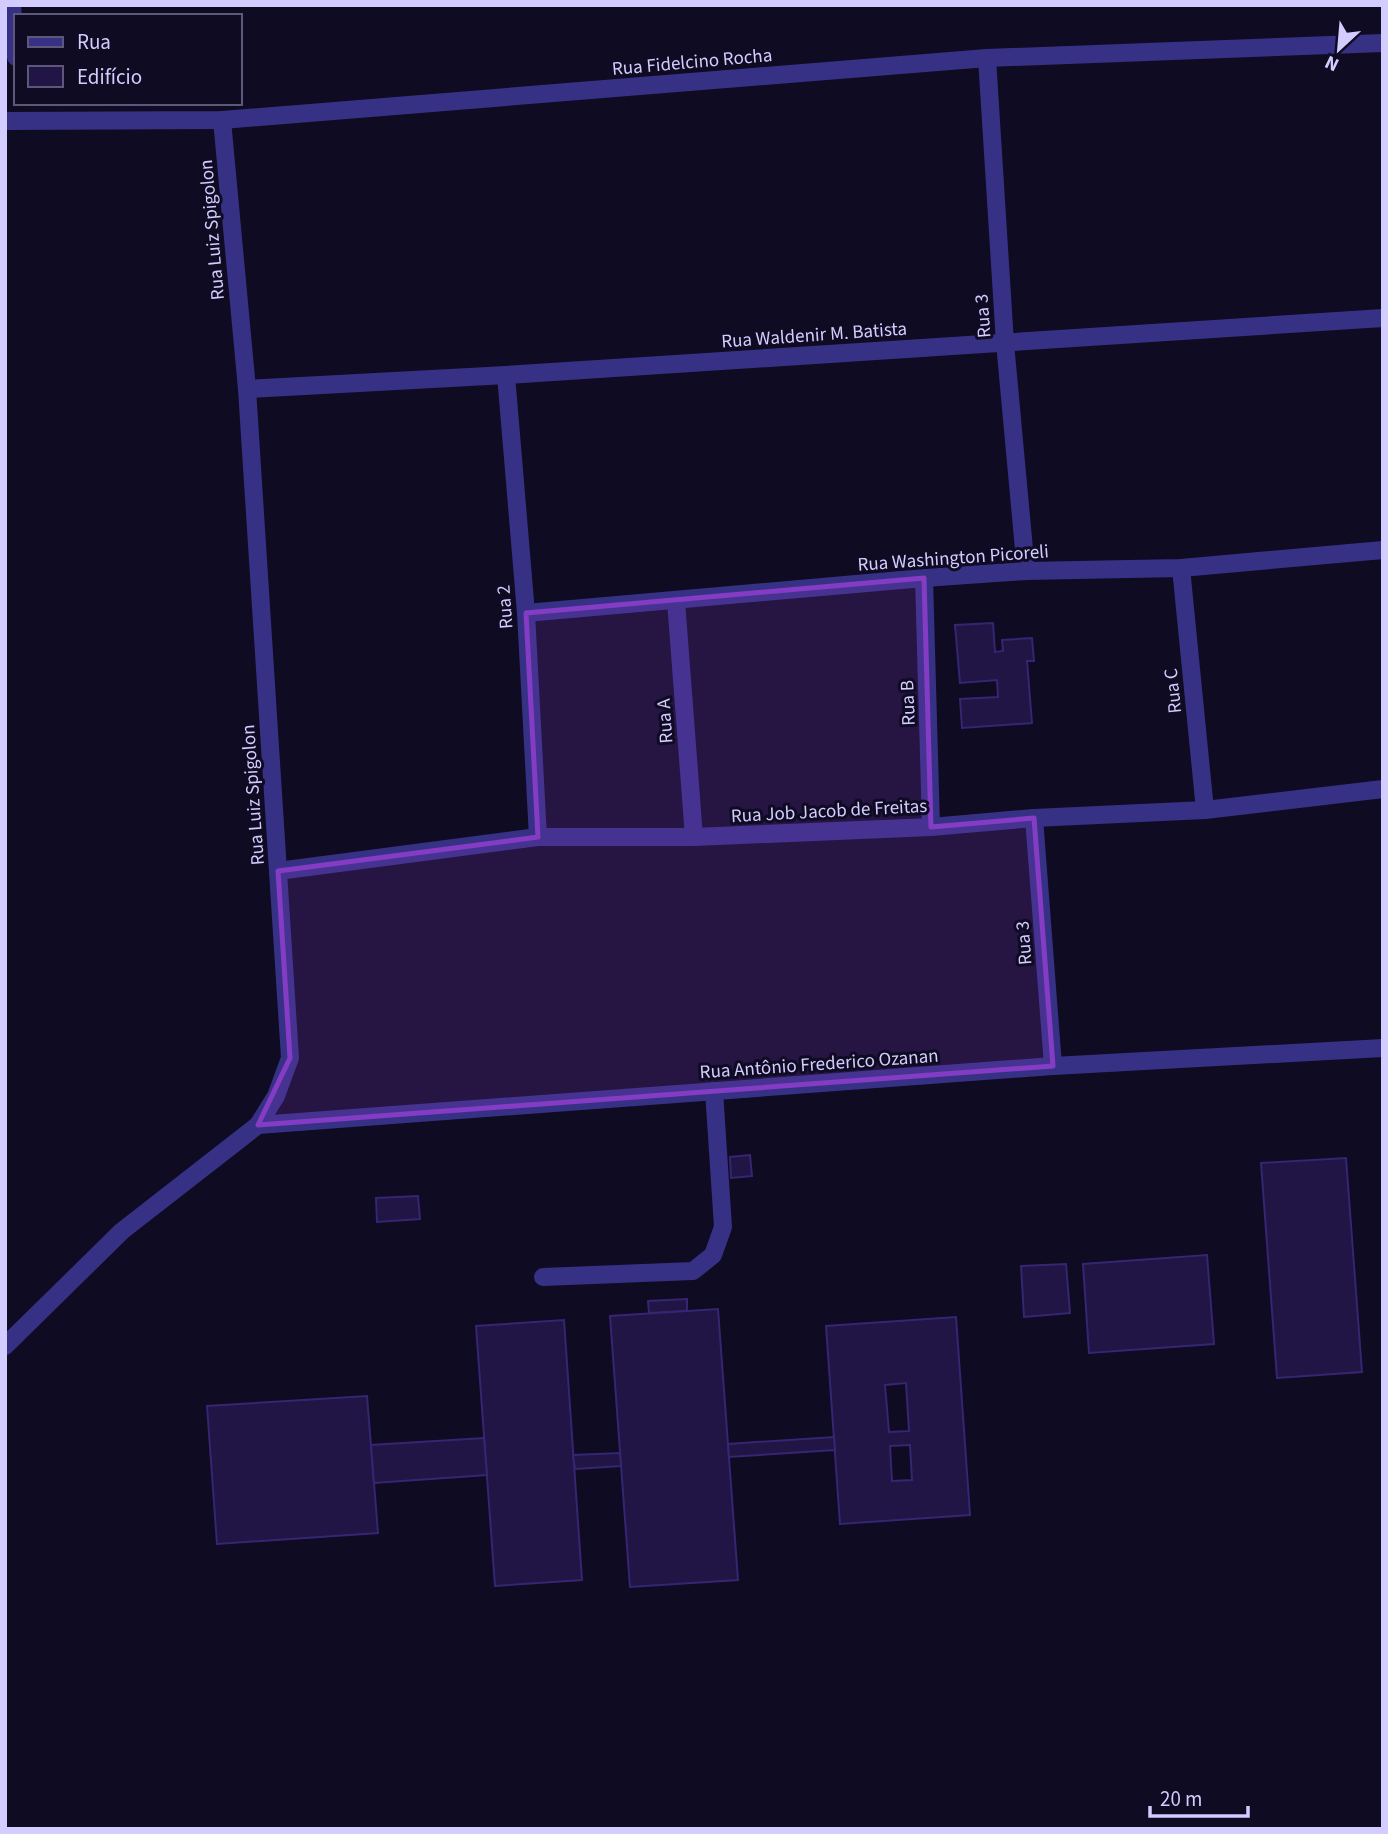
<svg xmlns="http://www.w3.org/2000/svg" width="1388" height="1834" viewBox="0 0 1388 1834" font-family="'Source Sans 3',sans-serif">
<rect width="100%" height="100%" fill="#0f0b22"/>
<g fill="#201544" stroke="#362572" stroke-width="2" fill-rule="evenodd">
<path d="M 993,623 L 995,652 L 1003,651 L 1002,640 L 1032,638 L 1034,661 L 1027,661 L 1032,723 L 962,728 L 960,699 L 998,697 L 997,680 L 960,683 L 955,625 Z"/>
<path d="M 750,1155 L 752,1176 L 731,1178 L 730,1157 Z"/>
<path d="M 1346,1158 L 1362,1372 L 1277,1378 L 1261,1163 Z"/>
<path d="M 418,1196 L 420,1219 L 377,1222 L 376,1198 Z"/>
<path d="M 1207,1255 L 1214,1344 L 1089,1353 L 1083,1264 Z"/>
<path d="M 1066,1264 L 1070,1313 L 1024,1317 L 1021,1266 Z"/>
<path d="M 687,1299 L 687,1311 L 649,1313 L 648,1301 Z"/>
<path d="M 718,1309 L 738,1580 L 630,1587 L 610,1316 Z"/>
<path d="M 956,1317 L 970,1515 L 840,1524 L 826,1326 ZM 906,1383 L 909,1431 L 889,1432 L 885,1385 ZM 910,1445 L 912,1480 L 892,1481 L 890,1446 Z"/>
<path d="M 564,1320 L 582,1580 L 495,1586 L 476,1326 Z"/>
<path d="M 367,1396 L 378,1533 L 217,1544 L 207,1406 Z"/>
<path d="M 834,1437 L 835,1450 L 729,1457 L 728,1444 Z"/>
<path d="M 484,1438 L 487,1475 L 374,1483 L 371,1445 Z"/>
<path d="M 620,1453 L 621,1466 L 575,1469 L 573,1455 Z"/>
</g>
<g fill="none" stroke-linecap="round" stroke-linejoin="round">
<g stroke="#373185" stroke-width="18">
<path d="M 12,5 L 16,57"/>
<path d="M 987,58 L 1005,343 L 1026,571"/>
<path d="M 5,121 L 222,120 L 987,58 L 1383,43"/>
<path d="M 506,375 L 526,613 L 538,837"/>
<path d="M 247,389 L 506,375 L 1383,318"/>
<path d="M 1181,568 L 1205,810"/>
<path d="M 924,578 L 931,827"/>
<path d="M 676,601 L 694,837"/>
<path d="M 526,613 L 924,578 L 1026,571 L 1181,568 L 1383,550"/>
<path d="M 1034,818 L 1053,1066"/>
<path d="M 278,871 L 538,837 L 694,837 L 931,827 L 1034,818 L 1205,810 L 1383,789"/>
<path d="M 258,1125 L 1053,1066 L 1383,1048"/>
<path d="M 543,1277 L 693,1271 L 713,1255 L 723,1227 L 714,1091"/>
<path d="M 5,1346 L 122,1231 L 258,1125 L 276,1096 L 290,1058 L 247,389 L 222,120"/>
</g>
</g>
<path fill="#843cc5" fill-opacity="0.2" stroke="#843cc5" stroke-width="5" stroke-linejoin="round" d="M 924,578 L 931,827 L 1034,818 L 1053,1066 L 258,1125 L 290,1058 L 278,871 L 538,837 L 526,613 Z"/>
<g text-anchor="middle" stroke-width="6" stroke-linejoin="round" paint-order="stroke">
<g font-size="19" fill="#d3ccff" stroke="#0f0b22">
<text transform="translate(692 61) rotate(-5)" y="7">Rua Fidelcino Rocha</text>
<text transform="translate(211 230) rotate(-95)" y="7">Rua Luiz Spigolon</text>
<text transform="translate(982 316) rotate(-94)" y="7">Rua 3</text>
<text transform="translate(814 334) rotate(-4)" y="7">Rua Waldenir M. Batista</text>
<text transform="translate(953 557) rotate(-4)" y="7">Rua Washington Picoreli</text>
<text transform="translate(504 607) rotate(-94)" y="7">Rua 2</text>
<text transform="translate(1172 691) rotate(-96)" y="7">Rua C</text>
<text transform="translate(907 703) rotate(-92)" y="7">Rua B</text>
<text transform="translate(664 721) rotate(-94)" y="7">Rua A</text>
<text transform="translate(252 795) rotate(-94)" y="7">Rua Luiz Spigolon</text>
<text transform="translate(829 810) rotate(-3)" y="7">Rua Job Jacob de Freitas</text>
<text transform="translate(1023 943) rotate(-94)" y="7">Rua 3</text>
<text transform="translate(819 1063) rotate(-4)" y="7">Rua Antônio Frederico Ozanan</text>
</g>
</g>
<rect width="1388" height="1834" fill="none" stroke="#d3ccff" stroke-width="14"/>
<rect x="14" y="14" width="228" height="91" fill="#0f0b22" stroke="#5d587a" stroke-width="2"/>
<rect x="28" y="37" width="35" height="10" fill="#373185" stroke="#5d587a" stroke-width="2"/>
<text x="77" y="49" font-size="21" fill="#d3ccff">Rua</text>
<rect x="28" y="66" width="35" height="21" fill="#201544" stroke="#5d587a" stroke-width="2"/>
<text x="77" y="84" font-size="21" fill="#d3ccff">Edifício</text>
<g transform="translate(1339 49) rotate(206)" stroke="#0f0b22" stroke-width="5" paint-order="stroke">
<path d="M0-5L12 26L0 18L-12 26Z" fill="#d3ccff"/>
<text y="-10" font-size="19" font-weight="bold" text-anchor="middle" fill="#d3ccff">N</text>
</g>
<path d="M1150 1806v10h98v-10" fill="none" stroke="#d3ccff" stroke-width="3.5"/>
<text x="1160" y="1806" font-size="21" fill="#d3ccff" stroke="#0f0b22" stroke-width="5" paint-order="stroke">20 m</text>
</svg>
